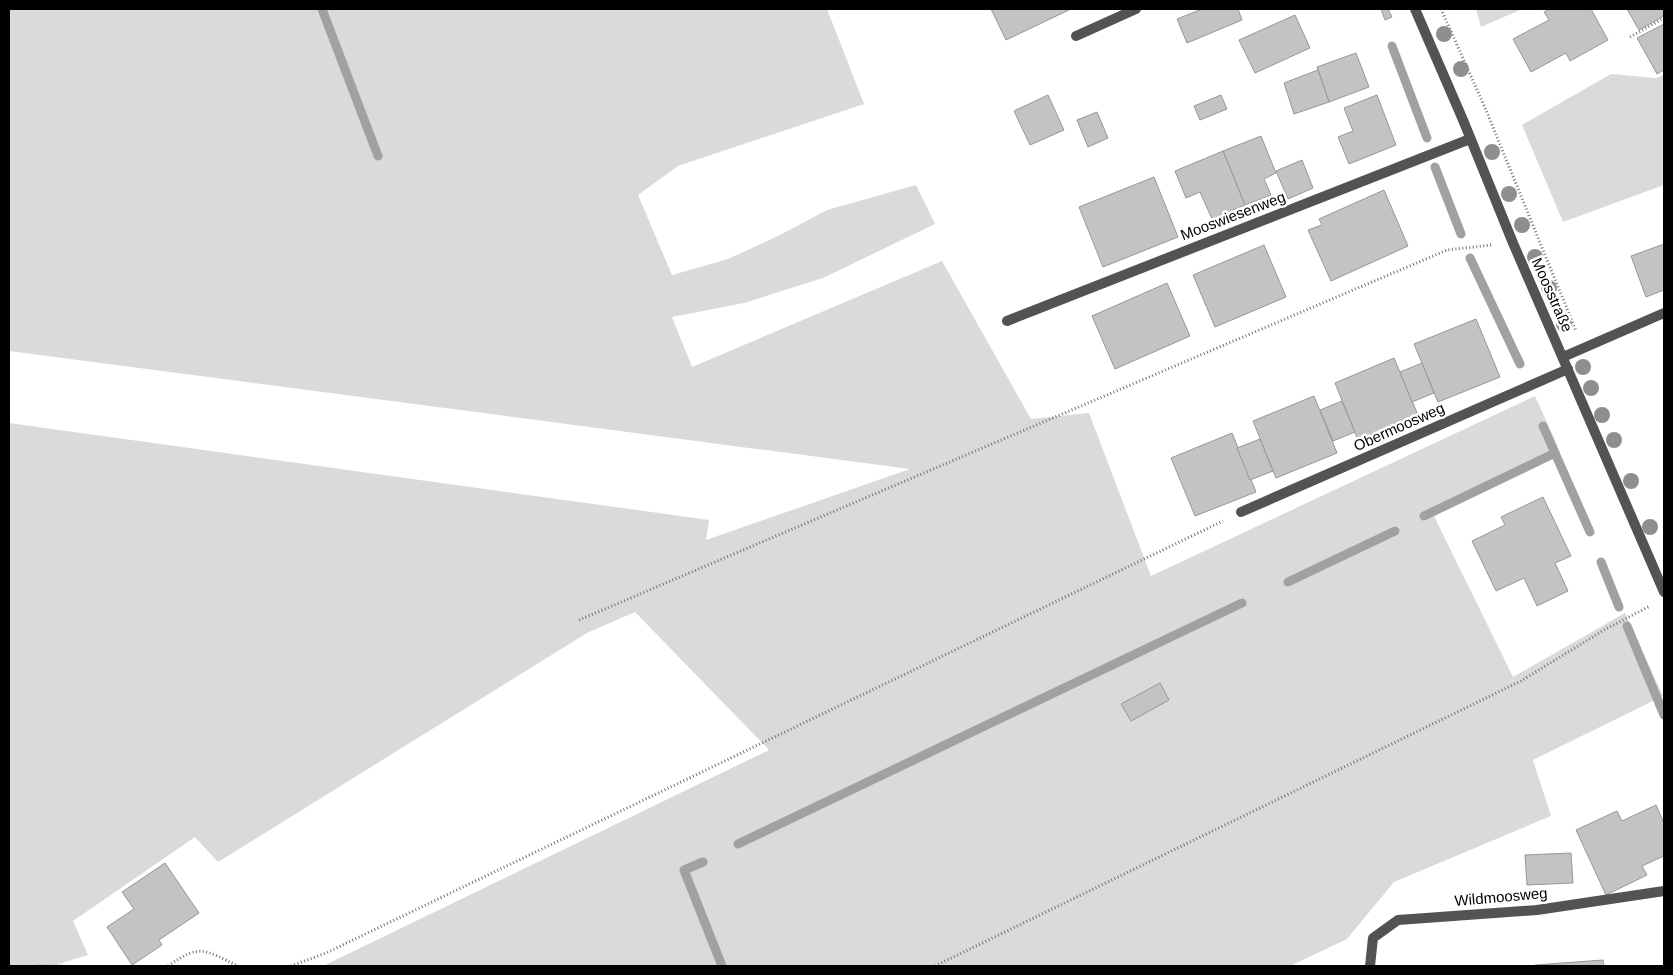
<svg xmlns="http://www.w3.org/2000/svg" width="1673" height="975" viewBox="0 0 1673 975" font-family="Arial,sans-serif">
<rect width="100%" height="100%" fill="#fff"/>
<g fill="#dadada">
<path d="M 9,9 L 827,9 L 864,104 L 678,166 L 638,195 L 672,275 L 728,259 L 778,236 L 827,210 L 916,185 L 935,224 L 823,278 L 744,303 L 672,317 L 692,367 L 942,261 L 1031,419 L 1089,413 L 1151,576 L 1535,396 L 1558,447 L 1432,512 L 1513,677 L 1625,613 L 1663,696 L 1533,760 L 1551,816 L 1394,882 L 1347,939 L 1290,966 L 323,966 L 769,750 L 635,612 L 587,633 L 218,862 L 195,837 L 73,921 L 88,955 L 52,966 L 9,966 L 9,423 L 709,520 L 706,540 L 910,469 L 9,351 Z"/>
<path d="M 1476,9 L 1522,9 L 1481,27 Z"/>
<path d="M 1611,74 L 1656,78 L 1664,75 L 1664,185 L 1563,222 L 1522,125 Z"/>
</g>
<g fill="none" stroke-linecap="round" stroke-linejoin="round">
<g stroke="#a1a1a1" stroke-width="9">
<path d="M 322,9 L 378,156"/>
<path d="M 1392,46 L 1427,138"/>
<path d="M 1435,167 L 1461,234"/>
<path d="M 1470,258 L 1520,364"/>
<path d="M 1543,426 L 1590,532"/>
<path d="M 1424,516 L 1555,453"/>
<path d="M 1601,562 L 1619,607"/>
<path d="M 1288,582 L 1395,531"/>
<path d="M 1627,626 L 1664,715"/>
<path d="M 738,844 L 1242,603"/>
<path d="M 703,862 L 684,870 L 722,966"/>
</g>
</g>
<g fill="#c3c3c3" stroke="#979797">
<path d="M 991,9 L 1071,9 L 1006,40 Z"/>
<path d="M 1202,9 L 1238,9 L 1242,20 L 1187,43 L 1177,19 Z"/>
<path d="M 1381,9 L 1388,9 L 1392,17 L 1385,20 Z"/>
<path d="M 1550,9 L 1591,9 L 1608,40 L 1570,61 L 1566,53 L 1531,72 L 1513,39 L 1549,20 L 1544,12 Z"/>
<path d="M 1627,9 L 1664,9 L 1664,16 L 1639,30 Z"/>
<path d="M 1295,15 L 1310,48 L 1255,73 L 1239,40 Z"/>
<path d="M 1664,24 L 1664,70 L 1657,74 L 1637,38 Z"/>
<path d="M 1356,53 L 1369,87 L 1329,102 L 1317,67 Z"/>
<path d="M 1318,70 L 1329,102 L 1294,114 L 1284,83 Z"/>
<path d="M 1048,95 L 1064,130 L 1030,145 L 1014,111 Z"/>
<path d="M 1221,95 L 1227,109 L 1200,120 L 1194,106 Z"/>
<path d="M 1377,95 L 1396,145 L 1349,164 L 1338,137 L 1353,131 L 1344,108 Z"/>
<path d="M 1097,112 L 1108,138 L 1088,147 L 1077,120 Z"/>
<path d="M 1261,136 L 1276,173 L 1264,179 L 1271,195 L 1245,205 L 1223,151 Z"/>
<path d="M 1223,151 L 1245,205 L 1212,219 L 1200,192 L 1186,198 L 1175,171 Z"/>
<path d="M 1302,160 L 1313,188 L 1288,199 L 1276,171 Z"/>
<path d="M 1154,177 L 1178,237 L 1103,267 L 1079,207 Z"/>
<path d="M 1384,190 L 1408,246 L 1331,281 L 1308,230 L 1322,225 L 1319,219 Z"/>
<path d="M 1664,244 L 1664,290 L 1646,297 L 1631,256 Z"/>
<path d="M 1264,245 L 1286,297 L 1215,327 L 1193,275 Z"/>
<path d="M 1167,283 L 1190,336 L 1115,369 L 1092,316 Z"/>
<path d="M 1476,319 L 1500,377 L 1438,402 L 1414,344 Z"/>
<path d="M 1394,358 L 1418,415 L 1358,440 L 1335,383 Z"/>
<path d="M 1422,363 L 1434,393 L 1412,402 L 1400,372 Z"/>
<path d="M 1314,396 L 1337,453 L 1276,478 L 1253,421 Z"/>
<path d="M 1342,401 L 1355,432 L 1333,441 L 1320,410 Z"/>
<path d="M 1232,433 L 1256,492 L 1195,516 L 1171,458 Z"/>
<path d="M 1260,439 L 1273,471 L 1250,480 L 1237,448 Z"/>
<path d="M 1543,497 L 1571,556 L 1555,563 L 1568,591 L 1537,606 L 1524,578 L 1496,591 L 1472,541 L 1505,525 L 1501,517 Z"/>
<path d="M 1160,683 L 1169,700 L 1131,721 L 1121,704 Z"/>
<path d="M 1656,805 L 1664,823 L 1664,856 L 1642,866 L 1647,875 L 1606,895 L 1576,830 L 1617,811 L 1622,821 Z"/>
<path d="M 1571,853 L 1573,883 L 1527,885 L 1525,855 Z"/>
<path d="M 165,863 L 199,913 L 159,940 L 162,945 L 132,965 L 107,927 L 134,909 L 122,892 Z"/>
<path d="M 1603,960 L 1604,966 L 1535,966 L 1535,965 Z"/>
</g>
<g fill="none" stroke-linecap="round" stroke-linejoin="round">
<g stroke="#757575" stroke-width="3" stroke-dasharray="1 2.5" stroke-linecap="butt">
<path d="M 1441,9 L 1486,110 L 1576,331"/>
<path d="M 1630,37 L 1664,18"/>
<path d="M 579,620 L 1447,250 L 1492,245"/>
<path d="M 36,966 L 64,966"/>
<path d="M 168,966 C 201,943 204,950 238,966"/>
<path d="M 291,966 L 326,953 L 1223,521"/>
<path d="M 935,966 L 1521,681 L 1604,630 L 1650,606"/>
</g>
<g stroke="#535353" stroke-width="10">
<path d="M 1076,36 L 1136,9"/>
<path d="M 1563,357 L 1664,313"/>
<path d="M 1241,512 L 1568,369"/>
</g>
<g stroke="#535353" stroke-width="10">
<path d="M 1007,321 L 1470,139"/>
<path d="M 1370,966 L 1373,938 L 1398,920 L 1537,910 L 1664,891"/>
</g>
<path stroke="#535353" stroke-width="10" d="M 1415,9 L 1463,120 L 1513,243 L 1664,592"/>
</g>
<g fill="#8e8e8e">
<circle cx="1444" cy="34" r="8"/>
<circle cx="1461" cy="69" r="8"/>
<circle cx="1492" cy="152" r="8"/>
<circle cx="1509" cy="194" r="8"/>
<circle cx="1522" cy="225" r="8"/>
<circle cx="1535" cy="257" r="8"/>
<circle cx="1549" cy="288" r="8"/>
<circle cx="1564" cy="324" r="8"/>
<circle cx="1583" cy="367" r="8"/>
<circle cx="1591" cy="388" r="8"/>
<circle cx="1602" cy="415" r="8"/>
<circle cx="1614" cy="440" r="8"/>
<circle cx="1631" cy="481" r="8"/>
<circle cx="1650" cy="527" r="8"/>
</g>
<g text-anchor="middle" stroke-width="5" stroke-linejoin="round" paint-order="stroke">
<g font-size="15" fill="#000" stroke="#fff">
<text transform="translate(1233 216) rotate(-21)" y="5">Mooswiesenweg</text>
<text transform="translate(1552 295) rotate(66)" y="5">Moosstraße</text>
<text transform="translate(1399 427) rotate(-24)" y="5">Obermoosweg</text>
<text transform="translate(1501 897) rotate(-5)" y="5">Wildmoosweg</text>
</g>
</g>
<rect width="1673" height="975" fill="none" stroke="#000000" stroke-width="20"/>
</svg>
